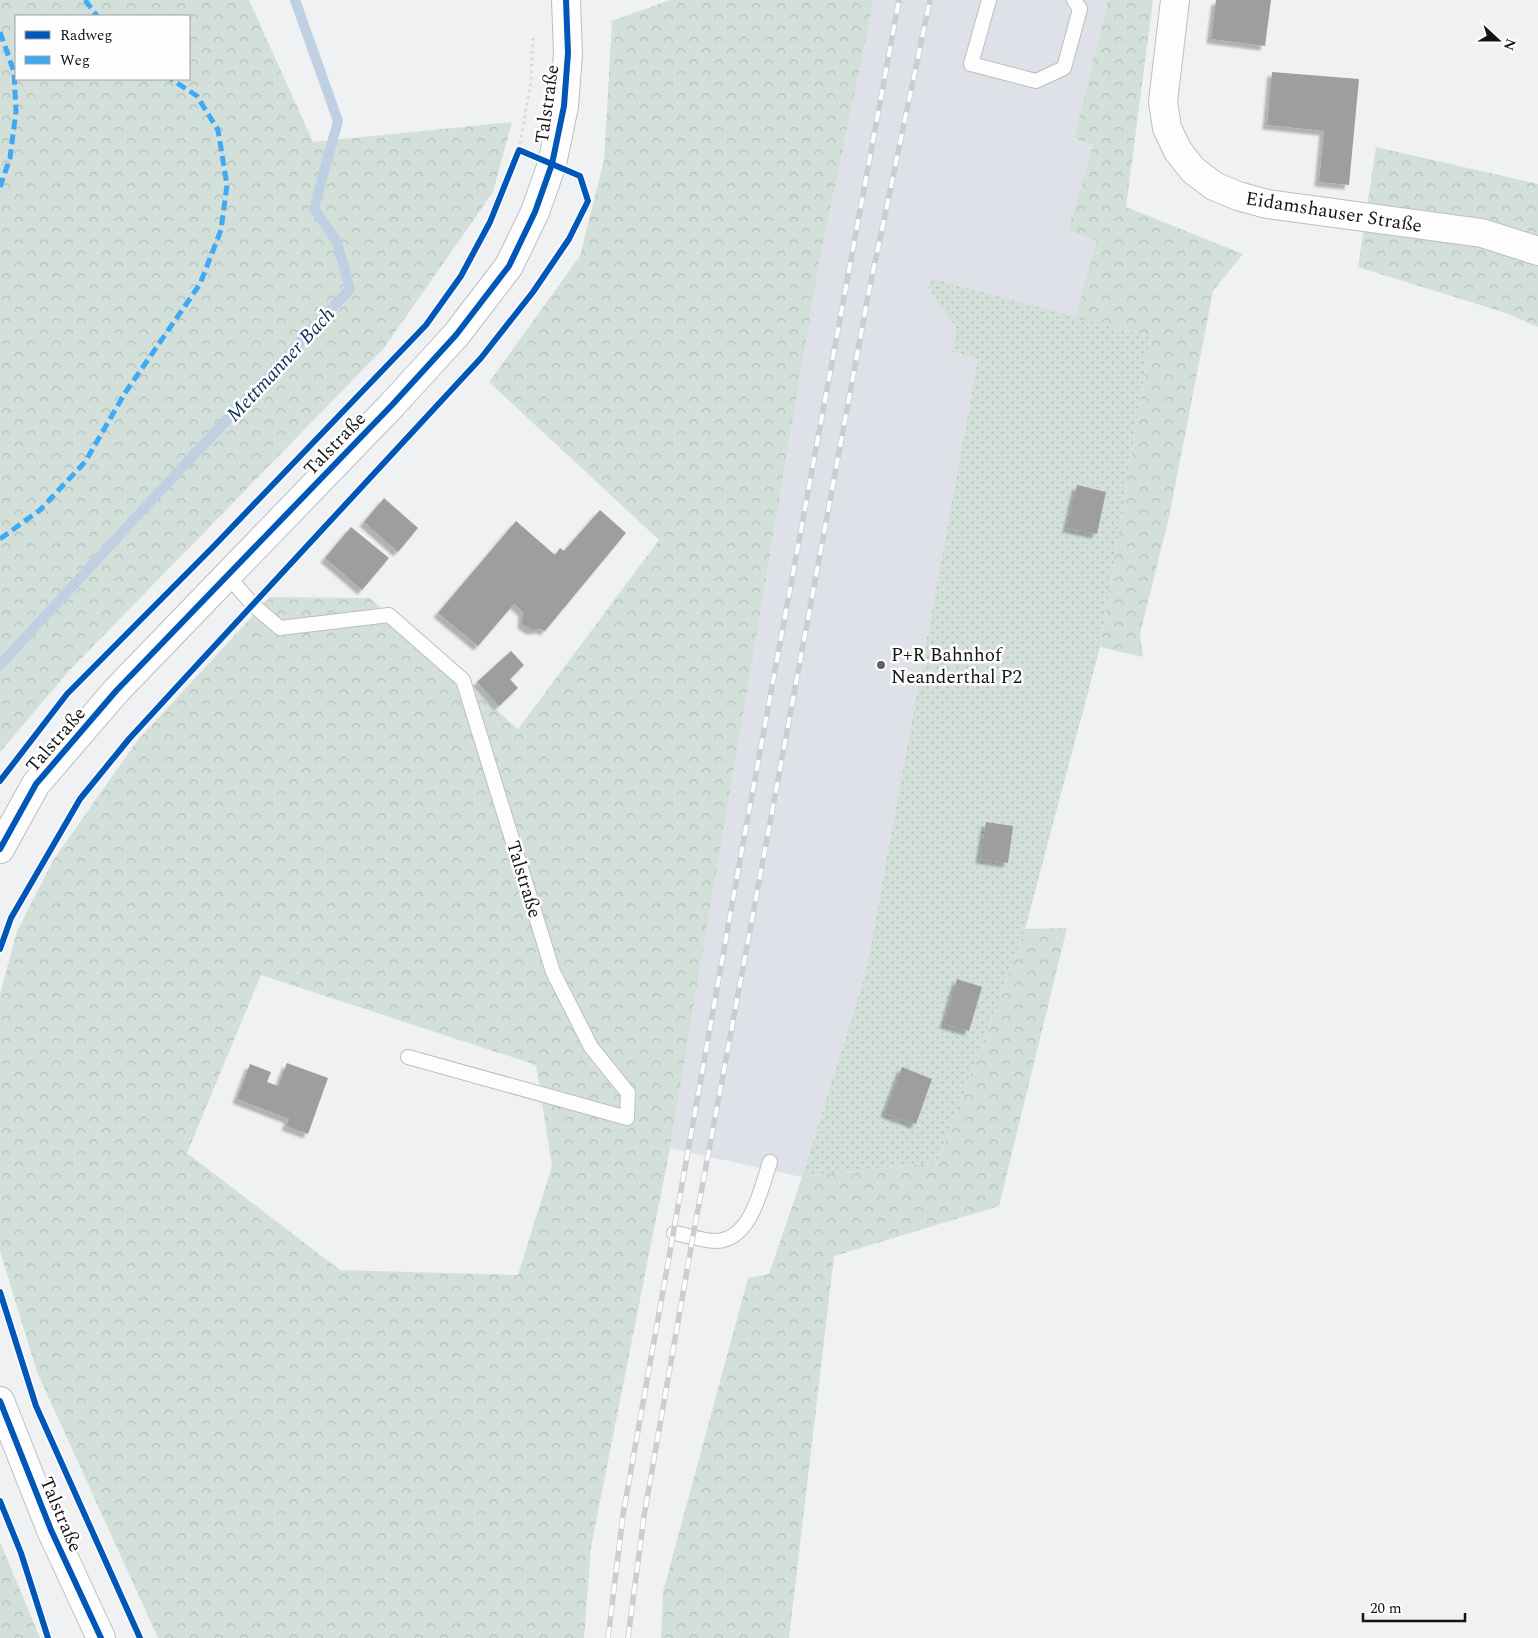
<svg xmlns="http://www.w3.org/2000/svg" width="1538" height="1638" viewBox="0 0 1538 1638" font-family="Spectral,serif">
<defs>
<pattern id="green-dots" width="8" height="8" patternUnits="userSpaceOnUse" patternTransform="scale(1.25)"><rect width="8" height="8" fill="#d3e0da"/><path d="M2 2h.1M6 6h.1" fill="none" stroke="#b4bfba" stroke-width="1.8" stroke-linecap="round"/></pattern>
<pattern id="forest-crowns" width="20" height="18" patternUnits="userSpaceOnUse" patternTransform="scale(1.25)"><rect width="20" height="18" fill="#d3e0da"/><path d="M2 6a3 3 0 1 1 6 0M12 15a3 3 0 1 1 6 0" fill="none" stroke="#b4bfba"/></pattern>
<filter id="shadow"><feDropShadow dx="-4.5" dy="4.5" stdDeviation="1" flood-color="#0004"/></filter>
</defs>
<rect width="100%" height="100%" fill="#f0f1f3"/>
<path fill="#dfe1e8" d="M 874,0 L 1108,0 L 1074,138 L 1093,145 L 1068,230 L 1098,241 L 1075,318 L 930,278 L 928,288 L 956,328 L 952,352 L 978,359 L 866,971 L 802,1177 L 670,1148 L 820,259 Z"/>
<path fill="url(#green-dots)" d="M 930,278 L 1151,337 L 1100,647 L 1025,929 L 938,1162 L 802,1177 L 866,971 L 978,359 L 952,352 L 956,328 L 928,288 Z"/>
<g fill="url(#forest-crowns)" fill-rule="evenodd">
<path d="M 0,0 L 249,0 L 313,142 L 512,122 L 493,192 L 384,348 L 69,671 L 0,752 ZM 16,16 L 189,16 L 189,79 L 16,79 Z"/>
<path d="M 670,0 L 874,0 L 820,259 L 670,1148 L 591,1547 L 584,1638 L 158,1638 L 37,1372 L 0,1251 L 0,994 L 17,931 L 54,859 L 137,741 L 270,597 L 370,598 L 518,729 L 659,540 L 489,382 L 580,256 L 604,160 L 612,21 ZM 261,975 L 536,1065 L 552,1166 L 518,1275 L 340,1270 L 187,1153 Z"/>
<path d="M 1108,0 L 1153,0 L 1126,207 L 1243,254 L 1213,291 L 1169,517 L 1140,634 L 1143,657 L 1100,647 L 1151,337 L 1075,318 L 1097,241 L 1068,230 L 1093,145 L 1074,138 Z"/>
<path d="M 1376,147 L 1538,184 L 1538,327 L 1506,313 L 1358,267 Z"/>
<path d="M 1067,928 L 999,1206 L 834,1256 L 789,1638 L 661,1638 L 663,1592 L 748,1278 L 769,1274 L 802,1177 L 938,1162 L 1025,929 Z"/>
<path d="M 0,1542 L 40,1638 L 0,1638 Z"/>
</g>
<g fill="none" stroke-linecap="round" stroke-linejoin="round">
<path stroke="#bfd0e3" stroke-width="10" d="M 0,665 L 173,477 L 350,289 L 337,242 L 314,208 L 338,121 L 295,0"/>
</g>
<g fill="#9e9e9f" filter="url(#shadow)">
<path d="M 1216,0 L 1271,0 L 1265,46 L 1211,39 Z"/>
<path d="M 1272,72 L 1359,79 L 1349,185 L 1319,182 L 1324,131 L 1267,125 Z"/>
<path d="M 1077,485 L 1106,492 L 1097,534 L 1067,528 Z"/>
<path d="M 384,498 L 418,528 L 398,552 L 364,522 Z"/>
<path d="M 600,510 L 626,533 L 545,631 L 541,629 L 531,630 L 522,624 L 523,612 L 514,604 L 478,646 L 438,613 L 516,521 L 555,555 L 560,548 L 564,551 Z"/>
<path d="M 351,527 L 389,558 L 362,590 L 325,558 Z"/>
<path d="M 511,651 L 524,665 L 510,679 L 518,688 L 499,706 L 477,682 Z"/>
<path d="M 986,822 L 1013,826 L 1008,863 L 980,859 Z"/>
<path d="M 957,979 L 982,987 L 969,1031 L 944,1024 Z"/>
<path d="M 287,1063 L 328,1078 L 308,1134 L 286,1126 L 289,1119 L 237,1099 L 250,1064 L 271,1072 L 267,1082 L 278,1086 Z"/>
<path d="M 902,1067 L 932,1079 L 916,1124 L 885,1113 Z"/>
</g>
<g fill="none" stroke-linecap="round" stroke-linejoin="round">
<g stroke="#bdbebf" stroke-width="16">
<g id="service">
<path d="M 989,0 L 971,64 L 1036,81 L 1064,68 L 1080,9 L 1074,0"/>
<path d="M 227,575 L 253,605 L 280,628 L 389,615 L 463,680 L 553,972 L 591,1047 L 628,1093 L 627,1118 L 408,1057"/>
<path d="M 674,1233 C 687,1235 703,1241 716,1241 C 751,1240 761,1189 770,1162"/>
</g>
</g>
<g stroke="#bdbebf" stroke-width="30">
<path id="minor" d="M 1175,0 L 1163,102 L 1167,128 L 1178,151 L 1193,170 L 1214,186 L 1238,196 L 1267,204 L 1482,233 L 1538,251"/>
</g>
<g stroke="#bdbebf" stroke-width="30">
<g id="secondary">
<path d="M 0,849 L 36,784 L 116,691 L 392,405 L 456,335 L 509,266 L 535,212 L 552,164 L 564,106 L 568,53 L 566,0"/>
<path d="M 0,1401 L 51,1530 L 101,1638"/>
</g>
</g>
<path stroke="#d8d8d9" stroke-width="3" stroke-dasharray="2.5 4" stroke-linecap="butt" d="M 519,150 L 531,81 L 533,38"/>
<use href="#service" stroke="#fdfdfd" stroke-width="14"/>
<use href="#minor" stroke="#fdfdfd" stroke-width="28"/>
<use href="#secondary" stroke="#fdfdfd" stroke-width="28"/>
<g stroke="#cccdce" stroke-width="5.5">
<g id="rail">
<path d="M 608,1638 L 623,1515 L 664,1285 L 742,849 L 899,0"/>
<path d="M 628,1638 L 644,1516 L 693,1236 L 869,291 L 930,0"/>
</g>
</g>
<use href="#rail" stroke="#fefeff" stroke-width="4" stroke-dasharray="11" stroke-linecap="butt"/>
<g stroke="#3fa9f5" stroke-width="5" stroke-dasharray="10 5" stroke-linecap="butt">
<path d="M 85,0 L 97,16"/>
<path d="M 0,32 L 14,72 L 16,111 L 10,158 L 0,187"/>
<path d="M 0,539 L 40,510 L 85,462 L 125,393 L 200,284 L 221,230 L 227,185 L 218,130 L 197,96 L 171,79"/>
</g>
<g stroke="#fefeff" stroke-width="9">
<g id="cycleway">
<path d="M 0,781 L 67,694 L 213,547 L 426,325 L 461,276 L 490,222 L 519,150 L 580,176 L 588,201 L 569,239 L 533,292 L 481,358 L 196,666 L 129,739 L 80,799 L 11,918 L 0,949"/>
<path d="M 0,849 L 36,784 L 116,691 L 392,405 L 456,335 L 509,266 L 535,212 L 552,164 L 564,106 L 568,53 L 566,0"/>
<path d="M 0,1292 L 36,1406 L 140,1638"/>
<path d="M 0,1401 L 51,1530 L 101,1638"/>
<path d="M 0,1501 L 21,1553 L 48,1638"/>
</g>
</g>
<use href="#cycleway" stroke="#0057b8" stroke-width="6"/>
</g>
<circle fill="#616163" stroke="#fefeff" stroke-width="2" cx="881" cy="665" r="5"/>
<g text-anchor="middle" stroke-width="5" stroke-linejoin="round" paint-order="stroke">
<g font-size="19" fill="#141415" stroke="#fefeff">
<text transform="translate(546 104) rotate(-82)" y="7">Talstraße</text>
<text transform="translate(1334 211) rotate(9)" y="7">Eidamshauser Straße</text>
<text transform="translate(334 443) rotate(-46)" y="7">Talstraße</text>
<text transform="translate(55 739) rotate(-49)" y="7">Talstraße</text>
<text transform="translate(525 879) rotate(73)" y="7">Talstraße</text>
<text transform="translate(62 1514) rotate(67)" y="7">Talstraße</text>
</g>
<g font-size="19" fill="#141415" stroke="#fefeff" text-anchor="start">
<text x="891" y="661">P+R Bahnhof<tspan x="891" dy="22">Neanderthal P2</tspan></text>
</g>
<g font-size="20" font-style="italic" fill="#093053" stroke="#fefeff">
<text transform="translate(280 364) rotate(-47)" y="7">Mettmanner Bach</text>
</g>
</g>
<rect x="15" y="15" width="175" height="65" fill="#fefeff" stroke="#a0a0a1"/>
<rect x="25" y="31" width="25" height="8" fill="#0057b8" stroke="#a0a0a1"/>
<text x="60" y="40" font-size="15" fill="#141415">Radweg</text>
<rect x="25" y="56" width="25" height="8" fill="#3fa9f5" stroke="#a0a0a1"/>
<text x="60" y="65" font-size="15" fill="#141415">Weg</text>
<g transform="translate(1498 40) rotate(111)" stroke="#fefeff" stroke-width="4" paint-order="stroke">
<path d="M0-4L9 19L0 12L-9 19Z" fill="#141415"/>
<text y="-8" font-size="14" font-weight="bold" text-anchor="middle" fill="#141415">N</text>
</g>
<path d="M1363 1613v8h102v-8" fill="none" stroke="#141415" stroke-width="2.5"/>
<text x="1370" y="1613" font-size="15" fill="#141415" stroke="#fefeff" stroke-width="4" paint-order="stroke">20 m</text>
</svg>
